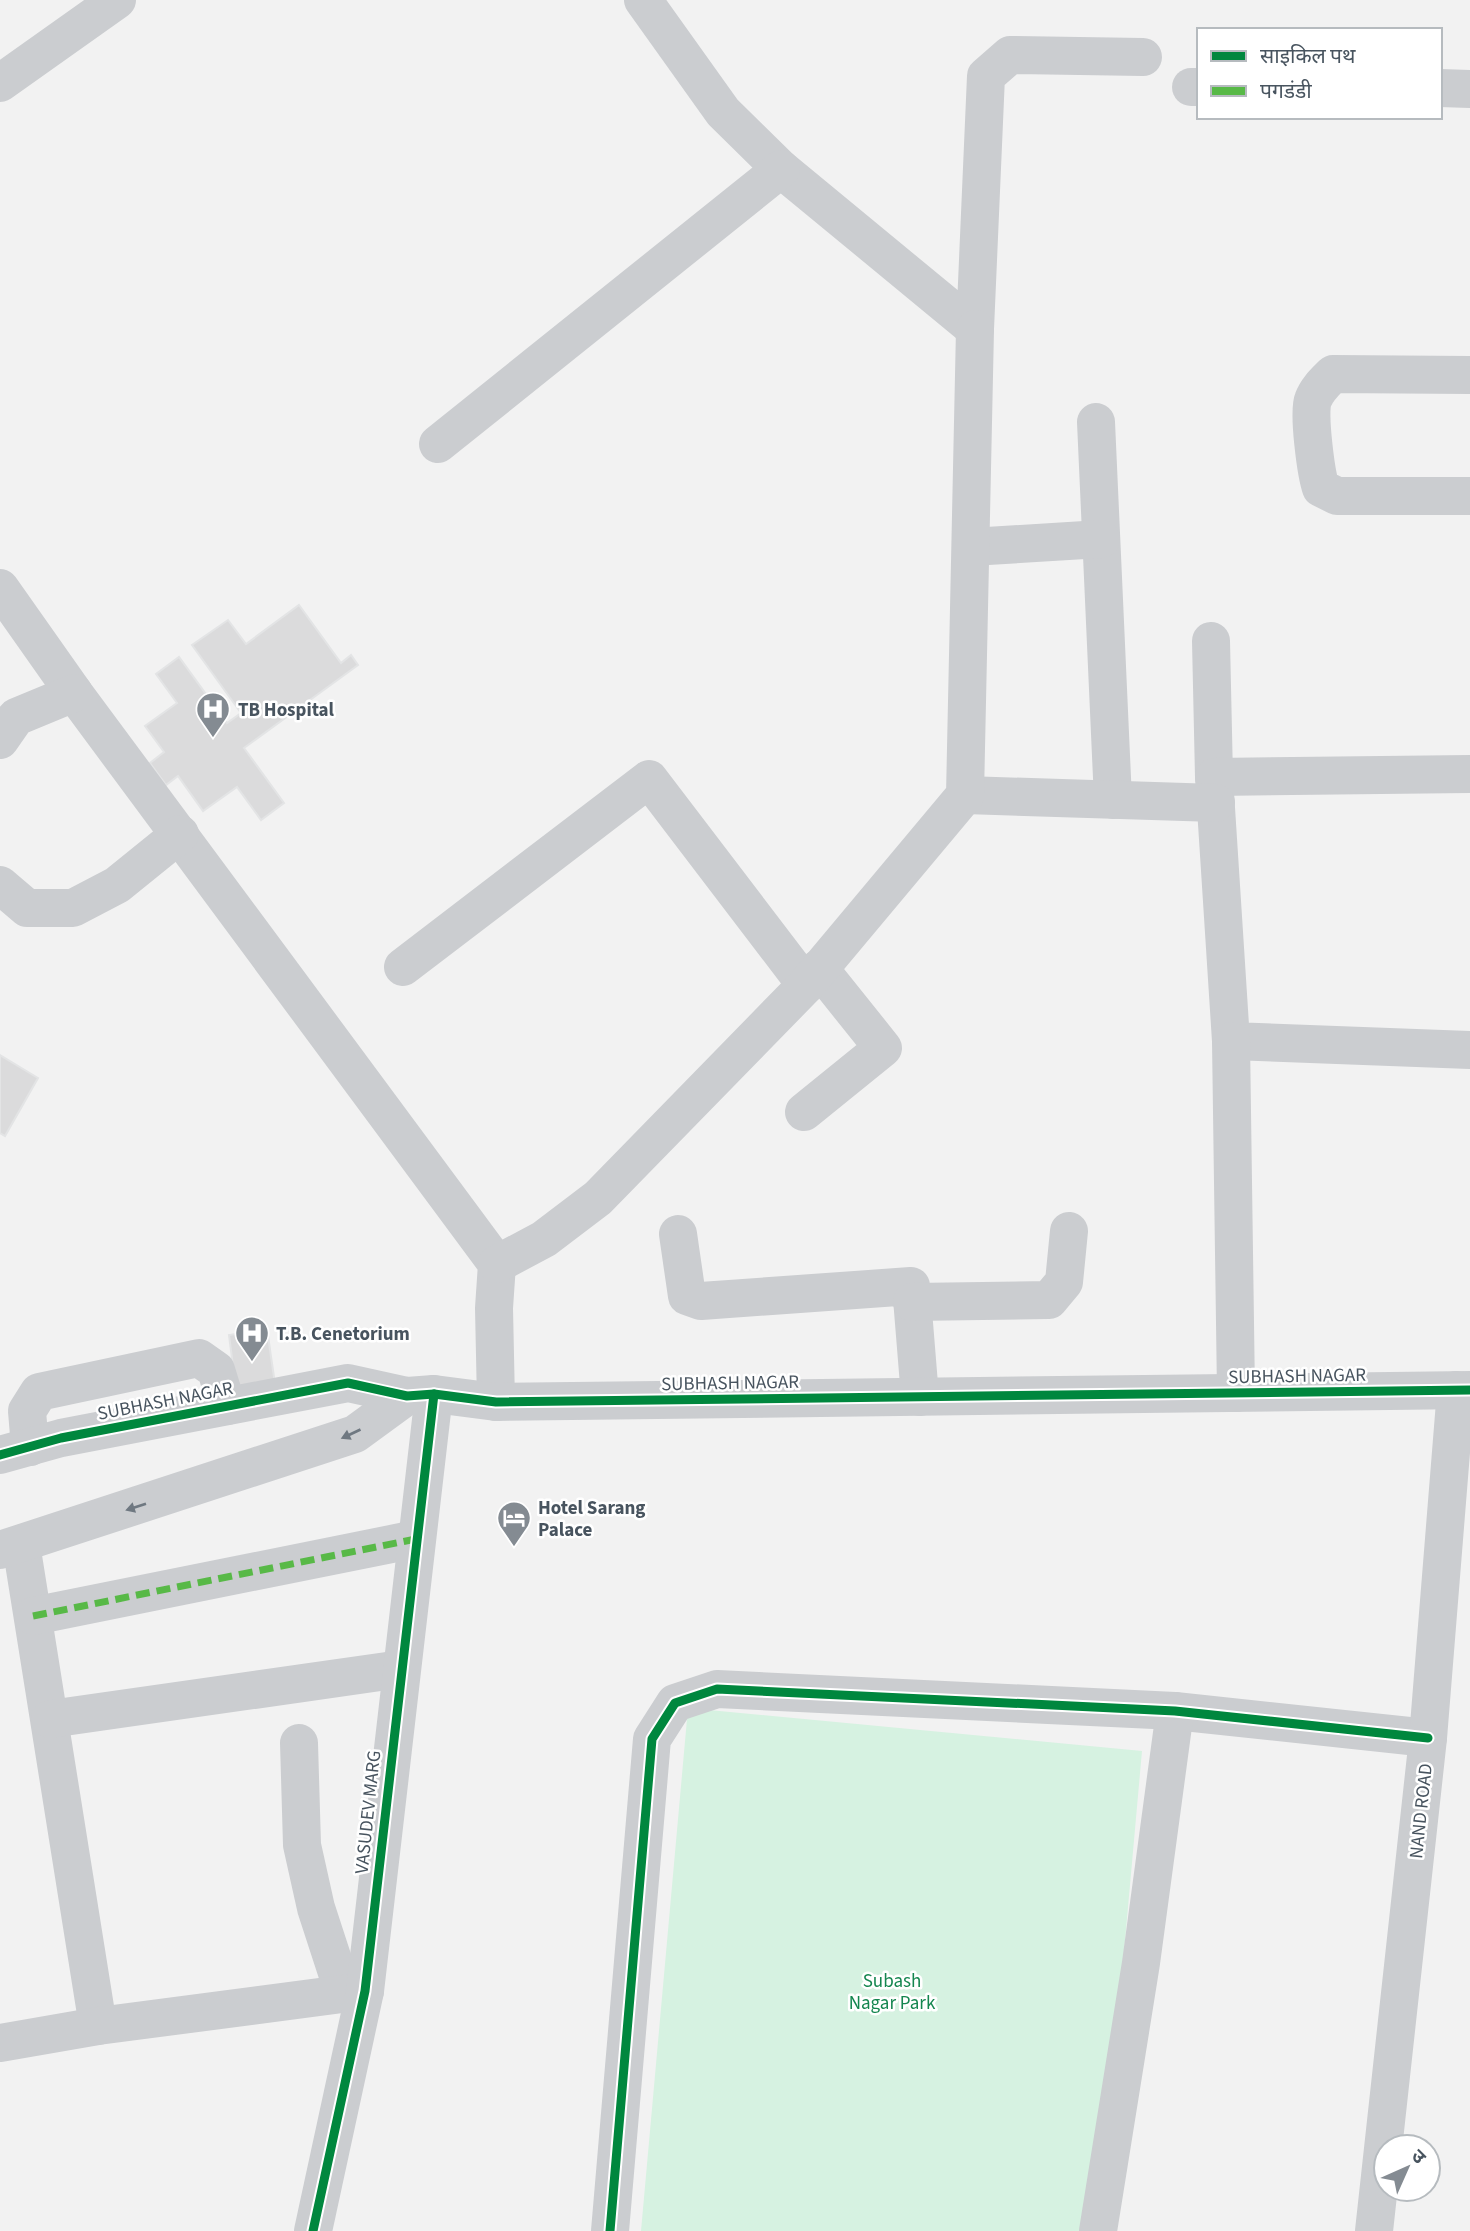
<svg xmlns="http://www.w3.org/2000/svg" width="1470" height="2231" viewBox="0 0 1470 2231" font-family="'Source Sans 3','Noto Sans Devanagari',sans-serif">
<rect width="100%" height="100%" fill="#f2f2f2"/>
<path fill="#d6f2e1" d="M 688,1708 L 1142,1751 L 1099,2231 L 641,2231 Z"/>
<g fill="#dbdbdc" stroke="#e3e4e5" stroke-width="2">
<path d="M 299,605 L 341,663 L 351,655 L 358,665 L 244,748 L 284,803 L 261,820 L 237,787 L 203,811 L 178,776 L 166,785 L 150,763 L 164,752 L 145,726 L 177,703 L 156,674 L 179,657 L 227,723 L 241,713 L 192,645 L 228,620 L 246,644 Z"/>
<path d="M 0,1055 L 38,1078 L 5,1136 L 0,1133 Z"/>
<path d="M 267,1329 L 275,1384 L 236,1390 L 229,1335 Z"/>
</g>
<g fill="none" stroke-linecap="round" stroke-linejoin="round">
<g stroke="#cbcdd0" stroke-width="38">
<path d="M 643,0 L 723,112 L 781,169 L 975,329 L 986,76 L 1010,55 L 1143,57"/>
<path d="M 0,83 L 117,0"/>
<path d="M 1191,87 L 1199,87"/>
<path d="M 1440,88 L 1470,89"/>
<path d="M 1470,375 L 1333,374 C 1325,382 1317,389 1313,400 C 1308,412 1316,474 1321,488 L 1337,496 L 1470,496"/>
<path d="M 1096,422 L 1113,800"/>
<path d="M 438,444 L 781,169"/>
<path d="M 971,547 L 1101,539"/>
<path d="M 0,588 L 74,693 L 497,1264 L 494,1308 L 496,1402"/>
<path d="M 1211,641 L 1214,777 L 1231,1041 L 1470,1050"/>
<path d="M 0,740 L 16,717 L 74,693"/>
<path d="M 1214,777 L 1470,774"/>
<path d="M 965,795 L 1216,803"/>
<path d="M 0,885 L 27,908 L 73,908 L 117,885 L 180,834"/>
<path d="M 403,967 L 649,779 L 806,985"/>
<path d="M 1231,1041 L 1236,1393"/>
<path d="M 804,1112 L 883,1048 L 819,968"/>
<path d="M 678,1234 L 687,1296 L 701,1301 L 911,1286 L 920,1397"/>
<path d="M 497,1264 L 544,1239 L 598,1198 L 806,985 L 965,795 L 975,329"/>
<path d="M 912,1302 L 1049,1300 L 1064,1282 L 1069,1231"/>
<path d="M 30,1447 L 27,1411 L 39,1392 L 199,1358 L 216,1370 L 227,1406"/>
<path d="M 0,1455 L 61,1438 L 348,1383 L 407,1396 L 434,1394 L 496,1402 L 1470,1390"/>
<path d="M 21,1544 L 98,2026"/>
<path d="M 0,1550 L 355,1434 L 407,1396"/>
<path d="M 33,1616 L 416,1539"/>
<path d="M 50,1719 L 401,1669"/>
<path d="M 299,1743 L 302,1845 L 316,1908 L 344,1994"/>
<path d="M 0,2043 L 98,2026 L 365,1991"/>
<path d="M 313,2231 L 365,1991 L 434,1394"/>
<path d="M 610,2231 L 652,1739 L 675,1703 L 717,1689 L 1175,1711 L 1428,1738"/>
<path d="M 1098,2231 L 1141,1963 L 1175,1711"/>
<path d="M 1374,2231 L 1428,1738 L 1456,1390"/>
</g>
<path stroke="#58b947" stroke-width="7" stroke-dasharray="14 7" stroke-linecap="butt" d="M 33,1616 L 416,1539"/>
<g stroke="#fff" stroke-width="13">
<g id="cycleway">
<path d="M 0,1455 L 61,1438 L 348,1383 L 407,1396 L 434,1394 L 496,1402 L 1470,1390"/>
<path d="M 313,2231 L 365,1991 L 434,1394"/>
<path d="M 610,2231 L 652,1739 L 675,1703 L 717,1689 L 1175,1711 L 1428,1738"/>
</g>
</g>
<use href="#cycleway" stroke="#00873e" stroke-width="9"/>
</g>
<defs><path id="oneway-solid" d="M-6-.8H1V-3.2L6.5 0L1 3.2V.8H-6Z" transform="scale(1.75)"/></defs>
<g fill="#6f7881">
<use href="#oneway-solid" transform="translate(351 1434) rotate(155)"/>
<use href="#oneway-solid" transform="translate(136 1507) rotate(162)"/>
</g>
<defs>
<g id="hospital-pin" transform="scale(1.75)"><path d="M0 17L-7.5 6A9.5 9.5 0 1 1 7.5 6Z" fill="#848b92" stroke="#fff"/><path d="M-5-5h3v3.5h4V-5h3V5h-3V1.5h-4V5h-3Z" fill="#fff"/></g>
<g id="hotel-pin" transform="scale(1.75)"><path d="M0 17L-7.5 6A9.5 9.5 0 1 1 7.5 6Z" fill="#848b92" stroke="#fff"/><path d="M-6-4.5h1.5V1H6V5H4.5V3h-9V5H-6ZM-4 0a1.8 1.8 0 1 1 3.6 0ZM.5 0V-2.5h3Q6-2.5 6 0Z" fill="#fff"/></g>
</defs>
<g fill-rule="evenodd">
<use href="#hospital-pin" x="213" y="709"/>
<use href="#hospital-pin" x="252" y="1333"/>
<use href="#hotel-pin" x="514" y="1518"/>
</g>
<g text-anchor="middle" stroke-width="5" stroke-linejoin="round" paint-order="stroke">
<g font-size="19" font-weight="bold" fill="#48545f" stroke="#fff" text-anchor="start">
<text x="238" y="716">TB Hospital</text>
<text x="276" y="1340">T.B. Cenetorium</text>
<text x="538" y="1514">Hotel Sarang<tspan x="538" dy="22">Palace</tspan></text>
</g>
<g font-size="19" fill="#48545f" stroke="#fff">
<text transform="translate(1297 1375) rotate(-1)" y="7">SUBHASH NAGAR</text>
<text transform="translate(730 1382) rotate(-1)" y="7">SUBHASH NAGAR</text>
<text transform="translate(165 1400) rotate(-11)" y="7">SUBHASH NAGAR</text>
<text transform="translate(1420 1811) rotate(-84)" y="7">NAND ROAD</text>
<text transform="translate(367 1812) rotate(-84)" y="7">VASUDEV MARG</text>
</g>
<g font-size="19" fill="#14864f" stroke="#fff">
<text x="892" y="1987">Subash<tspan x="892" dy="22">Nagar Park</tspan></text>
</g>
</g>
<rect x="1197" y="28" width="245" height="91" fill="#ffffff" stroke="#b6bbbf" stroke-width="2"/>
<rect x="1211" y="51" width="35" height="10" fill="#00873e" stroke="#b6bbbf" stroke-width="2"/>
<text x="1260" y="63" font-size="21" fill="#48545f">साइकिल पथ</text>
<rect x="1211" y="86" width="35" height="10" fill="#58b947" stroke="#b6bbbf" stroke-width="2"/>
<text x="1260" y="98" font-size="21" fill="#48545f">पगडंडी</text>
<g transform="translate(1407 2168) rotate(45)"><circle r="33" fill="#ffffff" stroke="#b6bbbf" stroke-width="2"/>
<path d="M0-5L12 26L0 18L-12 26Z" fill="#848b92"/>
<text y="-10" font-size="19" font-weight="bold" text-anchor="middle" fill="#48545f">उ</text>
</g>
</svg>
